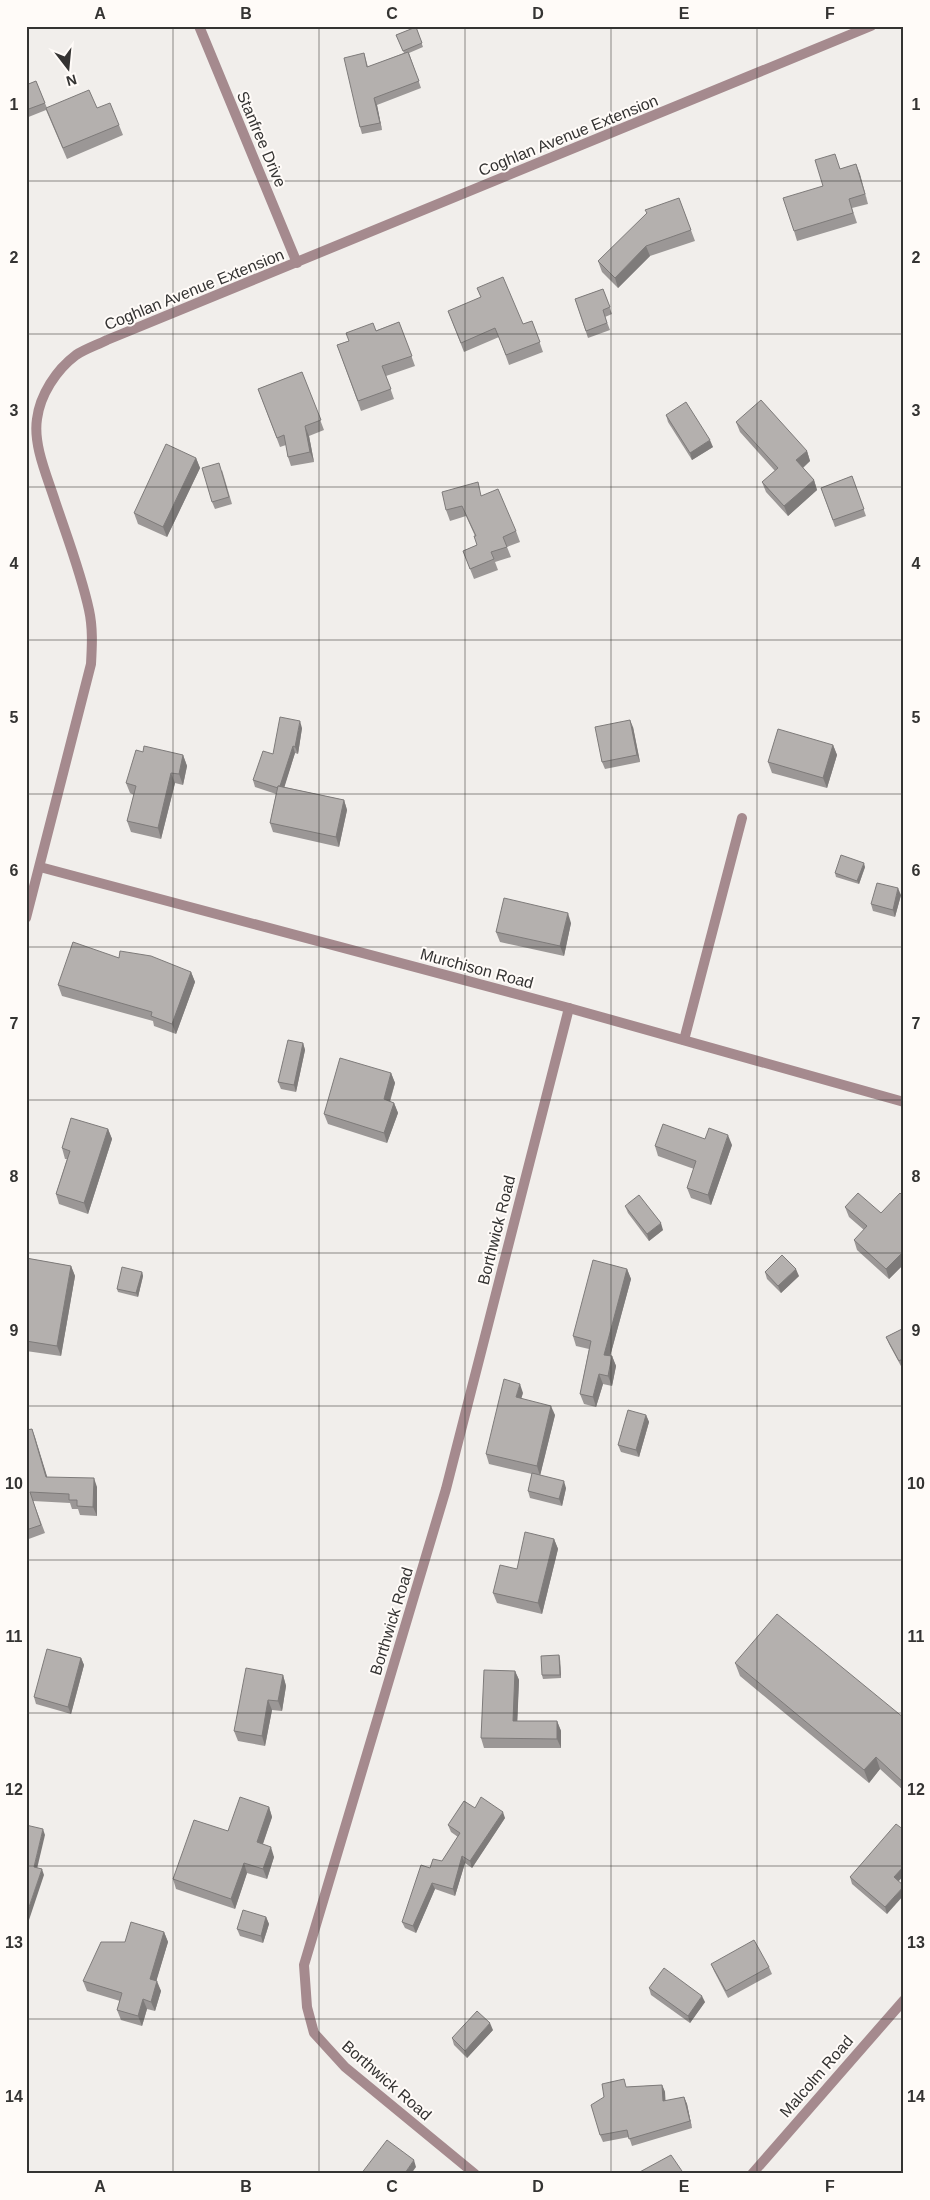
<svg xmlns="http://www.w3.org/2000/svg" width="930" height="2200" viewBox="0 0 930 2200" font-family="Arial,sans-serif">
<rect width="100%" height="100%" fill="#f1eeeb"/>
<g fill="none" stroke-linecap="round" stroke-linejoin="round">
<path stroke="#a58a8e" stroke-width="10" d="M 684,1040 L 742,818"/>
<g stroke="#a58a8e" stroke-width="10">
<path d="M 199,26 L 297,263"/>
<path d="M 40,867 L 569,1008 L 904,1102"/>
<path d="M 26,918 L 91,664 C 92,646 93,628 89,610 C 81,573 67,537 55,501 C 47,476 33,445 37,419 C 40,395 56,370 76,355 C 85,349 97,345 107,340 L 871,26"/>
<path d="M 475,2174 L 345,2067 L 314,2033 L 307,2007 L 304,1965 L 446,1489 L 569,1008"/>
<path d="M 752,2174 L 904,2000"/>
</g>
</g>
<g fill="#9b9796">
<path d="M 416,27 L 423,47 L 409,53 L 421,88 L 377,105 L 382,130 L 362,134 L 360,127 L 364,53 L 368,67 L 404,53 L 396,35 Z"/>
<path d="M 36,81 L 47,108 L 97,108 L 119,125 L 123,135 L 67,159 L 46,110 L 26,118 L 26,85 Z"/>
<path d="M 856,164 L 868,204 L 852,208 L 857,223 L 797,241 L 794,231 L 823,186 L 840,169 Z"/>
<path d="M 679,198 L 695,241 L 650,256 L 618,288 L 602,272 L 598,261 Z"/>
<path d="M 603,289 L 612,314 L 605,317 L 610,330 L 588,338 L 575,299 Z"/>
<path d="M 448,311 L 523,324 L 532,321 L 543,352 L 509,365 L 499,337 L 464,352 Z"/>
<path d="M 399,322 L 415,366 L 386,376 L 394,399 L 361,411 L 337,345 Z"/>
<path d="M 302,372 L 324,430 L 309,436 L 314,462 L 291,466 L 288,457 L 286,445 L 280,447 L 258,389 Z"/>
<path d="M 666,415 L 713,447 L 692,460 L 668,422 Z"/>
<path d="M 736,422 L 807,451 L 810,461 L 803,468 L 814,480 L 817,490 L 788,516 L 766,492 L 762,482 L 775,471 L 740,432 Z"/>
<path d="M 196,458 L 200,468 L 167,537 L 138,524 L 134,513 Z"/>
<path d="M 222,470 L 232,504 L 215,509 L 212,502 Z"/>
<path d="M 852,476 L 866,516 L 835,527 L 821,488 Z"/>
<path d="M 482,496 L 516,531 L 520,542 L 507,547 L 511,557 L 495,562 L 498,570 L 474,579 L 463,551 L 477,545 L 475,536 L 466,516 L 450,521 L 446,510 Z"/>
<path d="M 633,727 L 640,762 L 605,769 L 602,762 Z"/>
<path d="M 302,728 L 298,754 L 295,753 L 284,787 L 344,800 L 347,810 L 339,847 L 273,832 L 270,823 L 276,794 L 255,787 L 253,780 L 273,754 Z"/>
<path d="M 833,745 L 837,755 L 827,788 L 772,773 L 768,762 Z"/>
<path d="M 143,752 L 183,755 L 187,766 L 183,785 L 175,783 L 161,839 L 131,832 L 127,821 L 134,795 L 130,793 L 126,783 Z"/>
<path d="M 865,867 L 859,884 L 836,877 L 835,873 Z"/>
<path d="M 901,895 L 895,917 L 873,911 L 871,904 Z"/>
<path d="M 571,923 L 564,956 L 500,942 L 496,932 Z"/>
<path d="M 119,958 L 191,972 L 195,982 L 176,1034 L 154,1026 L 153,1021 L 62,996 L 58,985 Z"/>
<path d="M 303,1043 L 305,1050 L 296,1092 L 281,1089 L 278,1082 Z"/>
<path d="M 391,1073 L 395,1083 L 390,1102 L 394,1103 L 398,1113 L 387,1143 L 328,1124 L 324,1114 Z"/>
<path d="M 108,1129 L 112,1139 L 88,1214 L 59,1204 L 56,1194 L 67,1159 L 65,1159 L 62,1148 Z"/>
<path d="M 705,1139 L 732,1145 L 711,1205 L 691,1198 L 687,1188 L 694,1169 L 658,1156 L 655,1146 Z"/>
<path d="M 904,1197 L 904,1264 L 889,1279 L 857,1250 L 854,1240 L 864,1230 L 849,1217 L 845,1207 L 881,1213 Z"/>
<path d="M 625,1206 L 663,1230 L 649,1241 L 628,1213 Z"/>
<path d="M 26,1258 L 71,1266 L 75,1276 L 61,1356 L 26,1351 Z"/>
<path d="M 627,1269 L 631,1279 L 610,1356 L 612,1356 L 616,1366 L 612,1386 L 603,1384 L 596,1407 L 584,1404 L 580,1394 L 589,1349 L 576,1346 L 573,1336 Z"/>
<path d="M 142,1272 L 143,1276 L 138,1297 L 118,1292 L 117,1289 Z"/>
<path d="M 765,1272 L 799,1276 L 781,1293 L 767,1279 Z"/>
<path d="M 904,1328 L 904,1367 L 902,1368 L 889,1344 L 886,1337 Z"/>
<path d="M 523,1393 L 521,1398 L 555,1415 L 540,1475 L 566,1488 L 562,1506 L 530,1498 L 528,1491 L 532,1474 L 489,1464 L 486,1454 Z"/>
<path d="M 646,1415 L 649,1422 L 639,1457 L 621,1452 L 618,1445 Z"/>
<path d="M 32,1429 L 47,1477 L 97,1487 L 97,1516 L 80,1515 L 78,1509 L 72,1509 L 70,1503 L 33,1501 L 45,1533 L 26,1540 L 26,1430 Z"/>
<path d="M 554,1539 L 558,1549 L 542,1614 L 497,1603 L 493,1593 L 517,1569 Z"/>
<path d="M 559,1655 L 560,1659 L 561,1678 L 543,1679 L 542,1675 Z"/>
<path d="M 81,1658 L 84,1665 L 71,1714 L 36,1704 L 34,1697 Z"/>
<path d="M 735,1663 L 904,1718 L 904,1791 L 880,1769 L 869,1783 L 740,1676 Z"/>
<path d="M 515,1671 L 519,1680 L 517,1721 L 557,1721 L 561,1731 L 561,1748 L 484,1748 L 481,1738 Z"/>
<path d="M 283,1675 L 286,1686 L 282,1711 L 272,1710 L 265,1746 L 238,1741 L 234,1731 Z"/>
<path d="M 269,1807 L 272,1817 L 263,1844 L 274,1857 L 267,1879 L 247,1873 L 235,1909 L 176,1889 L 173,1879 L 228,1831 Z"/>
<path d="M 475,1808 L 505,1818 L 472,1868 L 465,1863 L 455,1896 L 435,1889 L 416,1933 L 405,1928 L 402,1922 L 430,1868 L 442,1861 L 458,1837 L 451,1832 L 448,1825 Z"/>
<path d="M 904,1830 L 904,1875 L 899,1881 L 887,1914 L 852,1884 L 850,1877 Z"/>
<path d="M 266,1917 L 269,1924 L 263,1943 L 240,1936 L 237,1929 Z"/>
<path d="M 164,1932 L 168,1942 L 156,1981 L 161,1991 L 155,2011 L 147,2009 L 142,2026 L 121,2020 L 117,2010 L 120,2001 L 87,1991 L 83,1981 L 125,1942 Z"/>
<path d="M 711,1964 L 769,1967 L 772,1974 L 728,1998 L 714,1971 Z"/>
<path d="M 649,1988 L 705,2002 L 690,2023 L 651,1995 Z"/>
<path d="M 493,2030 L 467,2058 L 454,2045 L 452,2038 Z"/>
<path d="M 662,2085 L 665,2092 L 665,2101 L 684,2097 L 687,2104 L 692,2128 L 632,2146 L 629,2137 L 603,2142 L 600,2135 L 626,2087 Z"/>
</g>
<g fill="#7e7b7a">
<path d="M 374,98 L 377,105 L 382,130 L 380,123 Z"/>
<path d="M 856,164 L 860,174 L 868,204 Z"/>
<path d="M 646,246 L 650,256 L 618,288 L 615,278 Z"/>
<path d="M 305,426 L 309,436 L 314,462 L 310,452 Z"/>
<path d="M 710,440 L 713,447 L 692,460 L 690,453 Z"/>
<path d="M 807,451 L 810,461 L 800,470 L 796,460 Z"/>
<path d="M 196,458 L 200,468 L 167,537 L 163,527 Z"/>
<path d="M 814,480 L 817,490 L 788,516 L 784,506 Z"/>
<path d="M 630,720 L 633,727 L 640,762 L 637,755 Z"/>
<path d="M 300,721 L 302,728 L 298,754 L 295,747 Z"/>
<path d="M 833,745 L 837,755 L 827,788 L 823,778 Z"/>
<path d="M 293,746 L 295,753 L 282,795 L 279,788 Z"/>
<path d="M 183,755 L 187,766 L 183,785 L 179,774 Z"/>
<path d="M 171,773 L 175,783 L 161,839 L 158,828 Z"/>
<path d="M 344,800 L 347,810 L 339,847 L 336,837 Z"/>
<path d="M 864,863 L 865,867 L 859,884 L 857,881 Z"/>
<path d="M 898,888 L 901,895 L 895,917 L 893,910 Z"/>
<path d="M 568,913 L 571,923 L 564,956 L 560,946 Z"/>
<path d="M 191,972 L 195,982 L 176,1034 L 172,1024 Z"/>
<path d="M 303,1043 L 305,1050 L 296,1092 L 294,1085 Z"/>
<path d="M 391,1073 L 395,1083 L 387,1110 L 384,1099 Z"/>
<path d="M 394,1103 L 398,1113 L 387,1143 L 384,1133 Z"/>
<path d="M 108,1129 L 112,1139 L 88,1214 L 84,1203 Z"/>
<path d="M 728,1135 L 732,1145 L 711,1205 L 708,1195 Z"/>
<path d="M 661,1223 L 663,1230 L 649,1241 L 647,1234 Z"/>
<path d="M 904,1251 L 904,1264 L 889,1279 L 886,1269 Z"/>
<path d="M 71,1266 L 75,1276 L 61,1356 L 57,1346 Z"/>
<path d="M 627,1269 L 631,1279 L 608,1364 L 604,1355 Z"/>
<path d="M 796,1269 L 799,1276 L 781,1293 L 778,1286 Z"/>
<path d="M 142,1272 L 143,1276 L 138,1297 L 136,1293 Z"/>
<path d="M 612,1356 L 616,1366 L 612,1386 L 608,1376 Z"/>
<path d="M 599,1374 L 603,1384 L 596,1407 L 593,1397 Z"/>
<path d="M 520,1384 L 523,1393 L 519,1406 L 516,1397 Z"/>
<path d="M 551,1406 L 555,1415 L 540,1476 L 537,1466 Z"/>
<path d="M 646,1415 L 649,1422 L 639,1457 L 636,1450 Z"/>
<path d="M 32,1429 L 35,1437 L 50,1486 L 46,1477 Z"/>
<path d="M 94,1478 L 97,1487 L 97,1516 L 93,1507 Z"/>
<path d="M 564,1481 L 566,1488 L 562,1506 L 559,1499 Z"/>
<path d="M 554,1539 L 558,1549 L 542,1614 L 538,1603 Z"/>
<path d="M 559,1655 L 560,1659 L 561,1678 L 560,1675 Z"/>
<path d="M 81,1658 L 84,1665 L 71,1714 L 68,1707 Z"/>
<path d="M 515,1671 L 519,1680 L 517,1730 L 513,1721 Z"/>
<path d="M 283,1675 L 286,1686 L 282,1711 L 278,1701 Z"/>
<path d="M 268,1700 L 272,1710 L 265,1746 L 262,1736 Z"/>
<path d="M 557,1721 L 561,1731 L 561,1748 L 557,1739 Z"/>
<path d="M 876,1757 L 880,1769 L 869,1783 L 864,1770 Z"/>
<path d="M 269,1807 L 272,1817 L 260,1852 L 257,1842 Z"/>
<path d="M 503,1812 L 505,1818 L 472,1868 L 470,1861 Z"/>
<path d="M 43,1829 L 45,1835 L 36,1873 L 34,1867 Z"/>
<path d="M 271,1847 L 274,1857 L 267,1879 L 263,1869 Z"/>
<path d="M 462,1856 L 465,1863 L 455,1896 L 453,1889 Z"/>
<path d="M 244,1863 L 247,1873 L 235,1909 L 231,1899 Z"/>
<path d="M 904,1866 L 904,1875 L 896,1884 L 894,1877 Z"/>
<path d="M 42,1869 L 44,1875 L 28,1923 L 26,1916 Z"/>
<path d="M 432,1883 L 435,1889 L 416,1933 L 413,1926 Z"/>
<path d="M 904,1886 L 904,1895 L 887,1914 L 885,1907 Z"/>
<path d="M 266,1917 L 269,1924 L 263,1943 L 261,1936 Z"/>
<path d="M 164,1932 L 168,1942 L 154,1989 L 150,1979 Z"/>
<path d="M 157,1981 L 161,1991 L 155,2011 L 151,2002 Z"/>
<path d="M 702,1996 L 705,2002 L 690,2023 L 688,2016 Z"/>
<path d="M 143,1999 L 147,2009 L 142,2026 L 138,2016 Z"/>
<path d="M 490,2023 L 493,2030 L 467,2058 L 465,2051 Z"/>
<path d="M 662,2085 L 665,2092 L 666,2108 L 663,2101 Z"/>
<path d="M 684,2097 L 687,2104 L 692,2128 L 690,2121 Z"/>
<path d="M 414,2160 L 416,2167 L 411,2174 L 405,2174 L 405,2173 Z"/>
</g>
<g fill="#b4b0ae" stroke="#7e7b7a">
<path d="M 416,27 L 422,43 L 403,51 L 396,35 Z"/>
<path d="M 408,52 L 419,81 L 374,98 L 380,123 L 360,127 L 344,58 L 364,53 L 367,67 Z"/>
<path d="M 36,81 L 45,103 L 26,110 L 26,85 Z"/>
<path d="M 89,90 L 97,108 L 110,103 L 119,125 L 63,148 L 46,108 Z"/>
<path d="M 835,154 L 840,169 L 856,164 L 865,194 L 849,199 L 853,213 L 794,231 L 783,198 L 823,186 L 815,160 Z"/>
<path d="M 679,198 L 691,230 L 646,246 L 615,278 L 598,261 L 647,213 L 645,210 Z"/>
<path d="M 503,277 L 523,324 L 532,321 L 540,342 L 506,355 L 495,328 L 461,343 L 448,311 L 481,297 L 477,288 Z"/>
<path d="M 603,289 L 610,307 L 603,310 L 607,323 L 586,331 L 575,299 Z"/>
<path d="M 399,322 L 412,356 L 382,366 L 391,389 L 358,401 L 337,345 L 349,341 L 346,333 L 373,323 L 376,331 Z"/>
<path d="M 302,372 L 321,420 L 305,426 L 310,452 L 288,457 L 284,435 L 277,438 L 258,389 Z"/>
<path d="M 761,400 L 807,451 L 796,460 L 814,480 L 784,506 L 762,482 L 778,468 L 736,422 Z"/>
<path d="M 686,402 L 710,440 L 690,453 L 666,415 Z"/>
<path d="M 166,444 L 196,458 L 163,527 L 134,513 Z"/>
<path d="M 219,463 L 229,497 L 212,502 L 202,468 Z"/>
<path d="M 852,476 L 864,509 L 833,520 L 821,488 Z"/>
<path d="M 478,482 L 481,496 L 498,489 L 516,531 L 503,537 L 507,547 L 491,552 L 494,559 L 470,569 L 463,551 L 477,545 L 474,536 L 476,536 L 462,506 L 446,510 L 442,492 Z"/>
<path d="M 280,717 L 300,721 L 295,747 L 293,746 L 280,786 L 278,786 L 278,788 L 253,780 L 263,751 L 273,754 Z"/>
<path d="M 630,720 L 637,755 L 602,762 L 595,727 Z"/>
<path d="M 778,729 L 833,745 L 823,778 L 768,762 Z"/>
<path d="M 144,746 L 183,755 L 179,774 L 171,773 L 158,828 L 127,821 L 136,786 L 126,783 L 136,750 L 143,752 Z"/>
<path d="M 278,786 L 344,800 L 336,837 L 270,823 Z"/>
<path d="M 841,855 L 864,863 L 857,881 L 835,873 Z"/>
<path d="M 877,883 L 898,888 L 893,910 L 871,904 Z"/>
<path d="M 504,898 L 568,913 L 560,946 L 496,932 Z"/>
<path d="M 73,942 L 119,958 L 120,951 L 151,956 L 191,972 L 172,1024 L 151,1016 L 152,1012 L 58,985 Z"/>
<path d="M 288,1040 L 303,1043 L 294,1085 L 278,1082 Z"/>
<path d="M 340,1058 L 391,1073 L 384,1099 L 394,1103 L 384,1133 L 324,1114 Z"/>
<path d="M 71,1118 L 108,1129 L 84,1203 L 56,1194 L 70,1151 L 62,1148 Z"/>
<path d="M 663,1124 L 705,1139 L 709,1128 L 728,1135 L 708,1195 L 687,1188 L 696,1161 L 655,1146 Z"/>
<path d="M 858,1193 L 881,1213 L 900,1193 L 904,1197 L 904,1251 L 886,1269 L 854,1240 L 867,1226 L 845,1207 Z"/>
<path d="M 639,1195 L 661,1223 L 647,1234 L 625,1206 Z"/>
<path d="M 782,1255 L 796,1269 L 778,1286 L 765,1272 Z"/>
<path d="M 26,1258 L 71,1266 L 57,1346 L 26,1341 Z"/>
<path d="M 593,1260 L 627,1269 L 604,1355 L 612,1356 L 608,1376 L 599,1374 L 593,1397 L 580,1394 L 591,1341 L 573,1336 Z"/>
<path d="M 122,1267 L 142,1272 L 136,1293 L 117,1289 Z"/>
<path d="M 904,1328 L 904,1358 L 899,1361 L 886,1337 Z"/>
<path d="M 504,1379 L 520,1384 L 516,1397 L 551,1406 L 537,1466 L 486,1454 Z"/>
<path d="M 628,1410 L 646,1415 L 636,1450 L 618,1445 Z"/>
<path d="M 32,1429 L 46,1477 L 94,1478 L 93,1507 L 77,1506 L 77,1500 L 69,1500 L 69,1494 L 30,1492 L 41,1525 L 26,1530 L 26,1430 Z"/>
<path d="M 532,1473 L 564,1481 L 559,1499 L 528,1491 Z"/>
<path d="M 525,1532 L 554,1539 L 538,1603 L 493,1593 L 500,1565 L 517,1569 Z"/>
<path d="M 777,1614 L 904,1718 L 904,1783 L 876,1757 L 864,1770 L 735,1663 Z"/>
<path d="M 47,1649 L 81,1658 L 68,1707 L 34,1697 Z"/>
<path d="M 559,1655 L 560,1675 L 542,1675 L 541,1656 Z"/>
<path d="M 246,1668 L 283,1675 L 278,1701 L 268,1700 L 262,1736 L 234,1731 Z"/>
<path d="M 484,1670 L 515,1671 L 513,1721 L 557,1721 L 557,1739 L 481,1738 Z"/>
<path d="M 240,1797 L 269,1807 L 257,1842 L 271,1847 L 263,1869 L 244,1863 L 231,1899 L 173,1879 L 194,1820 L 228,1831 Z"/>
<path d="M 481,1797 L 503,1812 L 470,1861 L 462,1856 L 453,1889 L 432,1883 L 413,1926 L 402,1922 L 421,1865 L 430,1868 L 433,1859 L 442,1861 L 460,1833 L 448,1825 L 464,1801 L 475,1808 Z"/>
<path d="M 896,1824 L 904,1830 L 904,1866 L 894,1877 L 904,1886 L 885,1907 L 850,1877 Z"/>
<path d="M 26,1825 L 43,1829 L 34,1867 L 42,1869 L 26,1916 Z"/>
<path d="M 243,1910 L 266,1917 L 261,1936 L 237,1929 Z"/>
<path d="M 131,1922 L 164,1932 L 150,1979 L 157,1981 L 151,2002 L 143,1999 L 138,2016 L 117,2010 L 122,1993 L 83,1981 L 101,1942 L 125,1942 Z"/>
<path d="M 754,1940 L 769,1967 L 726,1991 L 711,1964 Z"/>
<path d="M 664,1968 L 702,1996 L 688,2016 L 649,1988 Z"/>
<path d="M 477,2011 L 490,2023 L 465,2051 L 452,2038 Z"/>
<path d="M 624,2079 L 626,2087 L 662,2085 L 663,2101 L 684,2097 L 690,2121 L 629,2139 L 627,2130 L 600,2135 L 591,2105 L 604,2097 L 602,2084 Z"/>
<path d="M 387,2140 L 414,2160 L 405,2173 L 406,2174 L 361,2174 Z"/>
<path d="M 671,2155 L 684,2174 L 636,2174 Z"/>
</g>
<path fill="none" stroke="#343332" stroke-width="1" stroke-opacity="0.55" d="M 173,26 L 173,2174M 319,26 L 319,2174M 465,26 L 465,2174M 611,26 L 611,2174M 757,26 L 757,2174M 26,181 L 904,181M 26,334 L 904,334M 26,487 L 904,487M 26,640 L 904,640M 26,794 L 904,794M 26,947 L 904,947M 26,1100 L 904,1100M 26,1253 L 904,1253M 26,1406 L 904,1406M 26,1560 L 904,1560M 26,1713 L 904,1713M 26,1866 L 904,1866M 26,2019 L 904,2019"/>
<g text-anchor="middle" stroke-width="4" stroke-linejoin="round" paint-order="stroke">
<g font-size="16" fill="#343332" stroke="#fffbf8">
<text transform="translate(568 135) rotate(-22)" y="6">Coghlan Avenue Extension</text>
<text transform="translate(262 139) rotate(67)" y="6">Stanfree Drive</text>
<text transform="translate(194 289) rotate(-22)" y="6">Coghlan Avenue Extension</text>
<text transform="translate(477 968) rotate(15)" y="6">Murchison Road</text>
<text transform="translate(496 1230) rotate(-76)" y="6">Borthwick Road</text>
<text transform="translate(391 1621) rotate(-73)" y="6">Borthwick Road</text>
<text transform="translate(816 2076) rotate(-49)" y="6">Malcolm Road</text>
<text transform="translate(387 2080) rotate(41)" y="6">Borthwick Road</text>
</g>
</g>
<rect width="930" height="2200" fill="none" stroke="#fffbf8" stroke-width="55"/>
<g transform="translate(68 68) rotate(164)" stroke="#fffbf8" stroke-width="4" paint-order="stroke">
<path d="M0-4L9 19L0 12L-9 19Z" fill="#343332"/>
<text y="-8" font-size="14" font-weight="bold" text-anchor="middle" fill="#343332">N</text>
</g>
<rect x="28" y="28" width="874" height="2144" fill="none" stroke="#343332" stroke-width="2"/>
<g font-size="16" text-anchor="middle" font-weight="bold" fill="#343332">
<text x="100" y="19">A</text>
<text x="246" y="19">B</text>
<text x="392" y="19">C</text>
<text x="538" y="19">D</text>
<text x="684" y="19">E</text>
<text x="830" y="19">F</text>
<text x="14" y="110">1</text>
<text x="916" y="110">1</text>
<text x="14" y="263">2</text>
<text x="916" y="263">2</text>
<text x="14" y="416">3</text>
<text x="916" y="416">3</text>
<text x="14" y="569">4</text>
<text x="916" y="569">4</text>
<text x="14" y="723">5</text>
<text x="916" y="723">5</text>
<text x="14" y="876">6</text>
<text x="916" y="876">6</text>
<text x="14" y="1029">7</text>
<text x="916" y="1029">7</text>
<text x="14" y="1182">8</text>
<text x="916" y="1182">8</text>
<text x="14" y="1336">9</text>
<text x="916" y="1336">9</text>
<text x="14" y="1489">10</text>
<text x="916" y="1489">10</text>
<text x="14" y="1642">11</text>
<text x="916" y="1642">11</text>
<text x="14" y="1795">12</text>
<text x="916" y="1795">12</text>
<text x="14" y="1948">13</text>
<text x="916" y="1948">13</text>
<text x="14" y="2102">14</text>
<text x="916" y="2102">14</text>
<text x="100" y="2192">A</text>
<text x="246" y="2192">B</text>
<text x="392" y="2192">C</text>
<text x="538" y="2192">D</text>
<text x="684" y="2192">E</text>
<text x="830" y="2192">F</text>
</g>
</svg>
